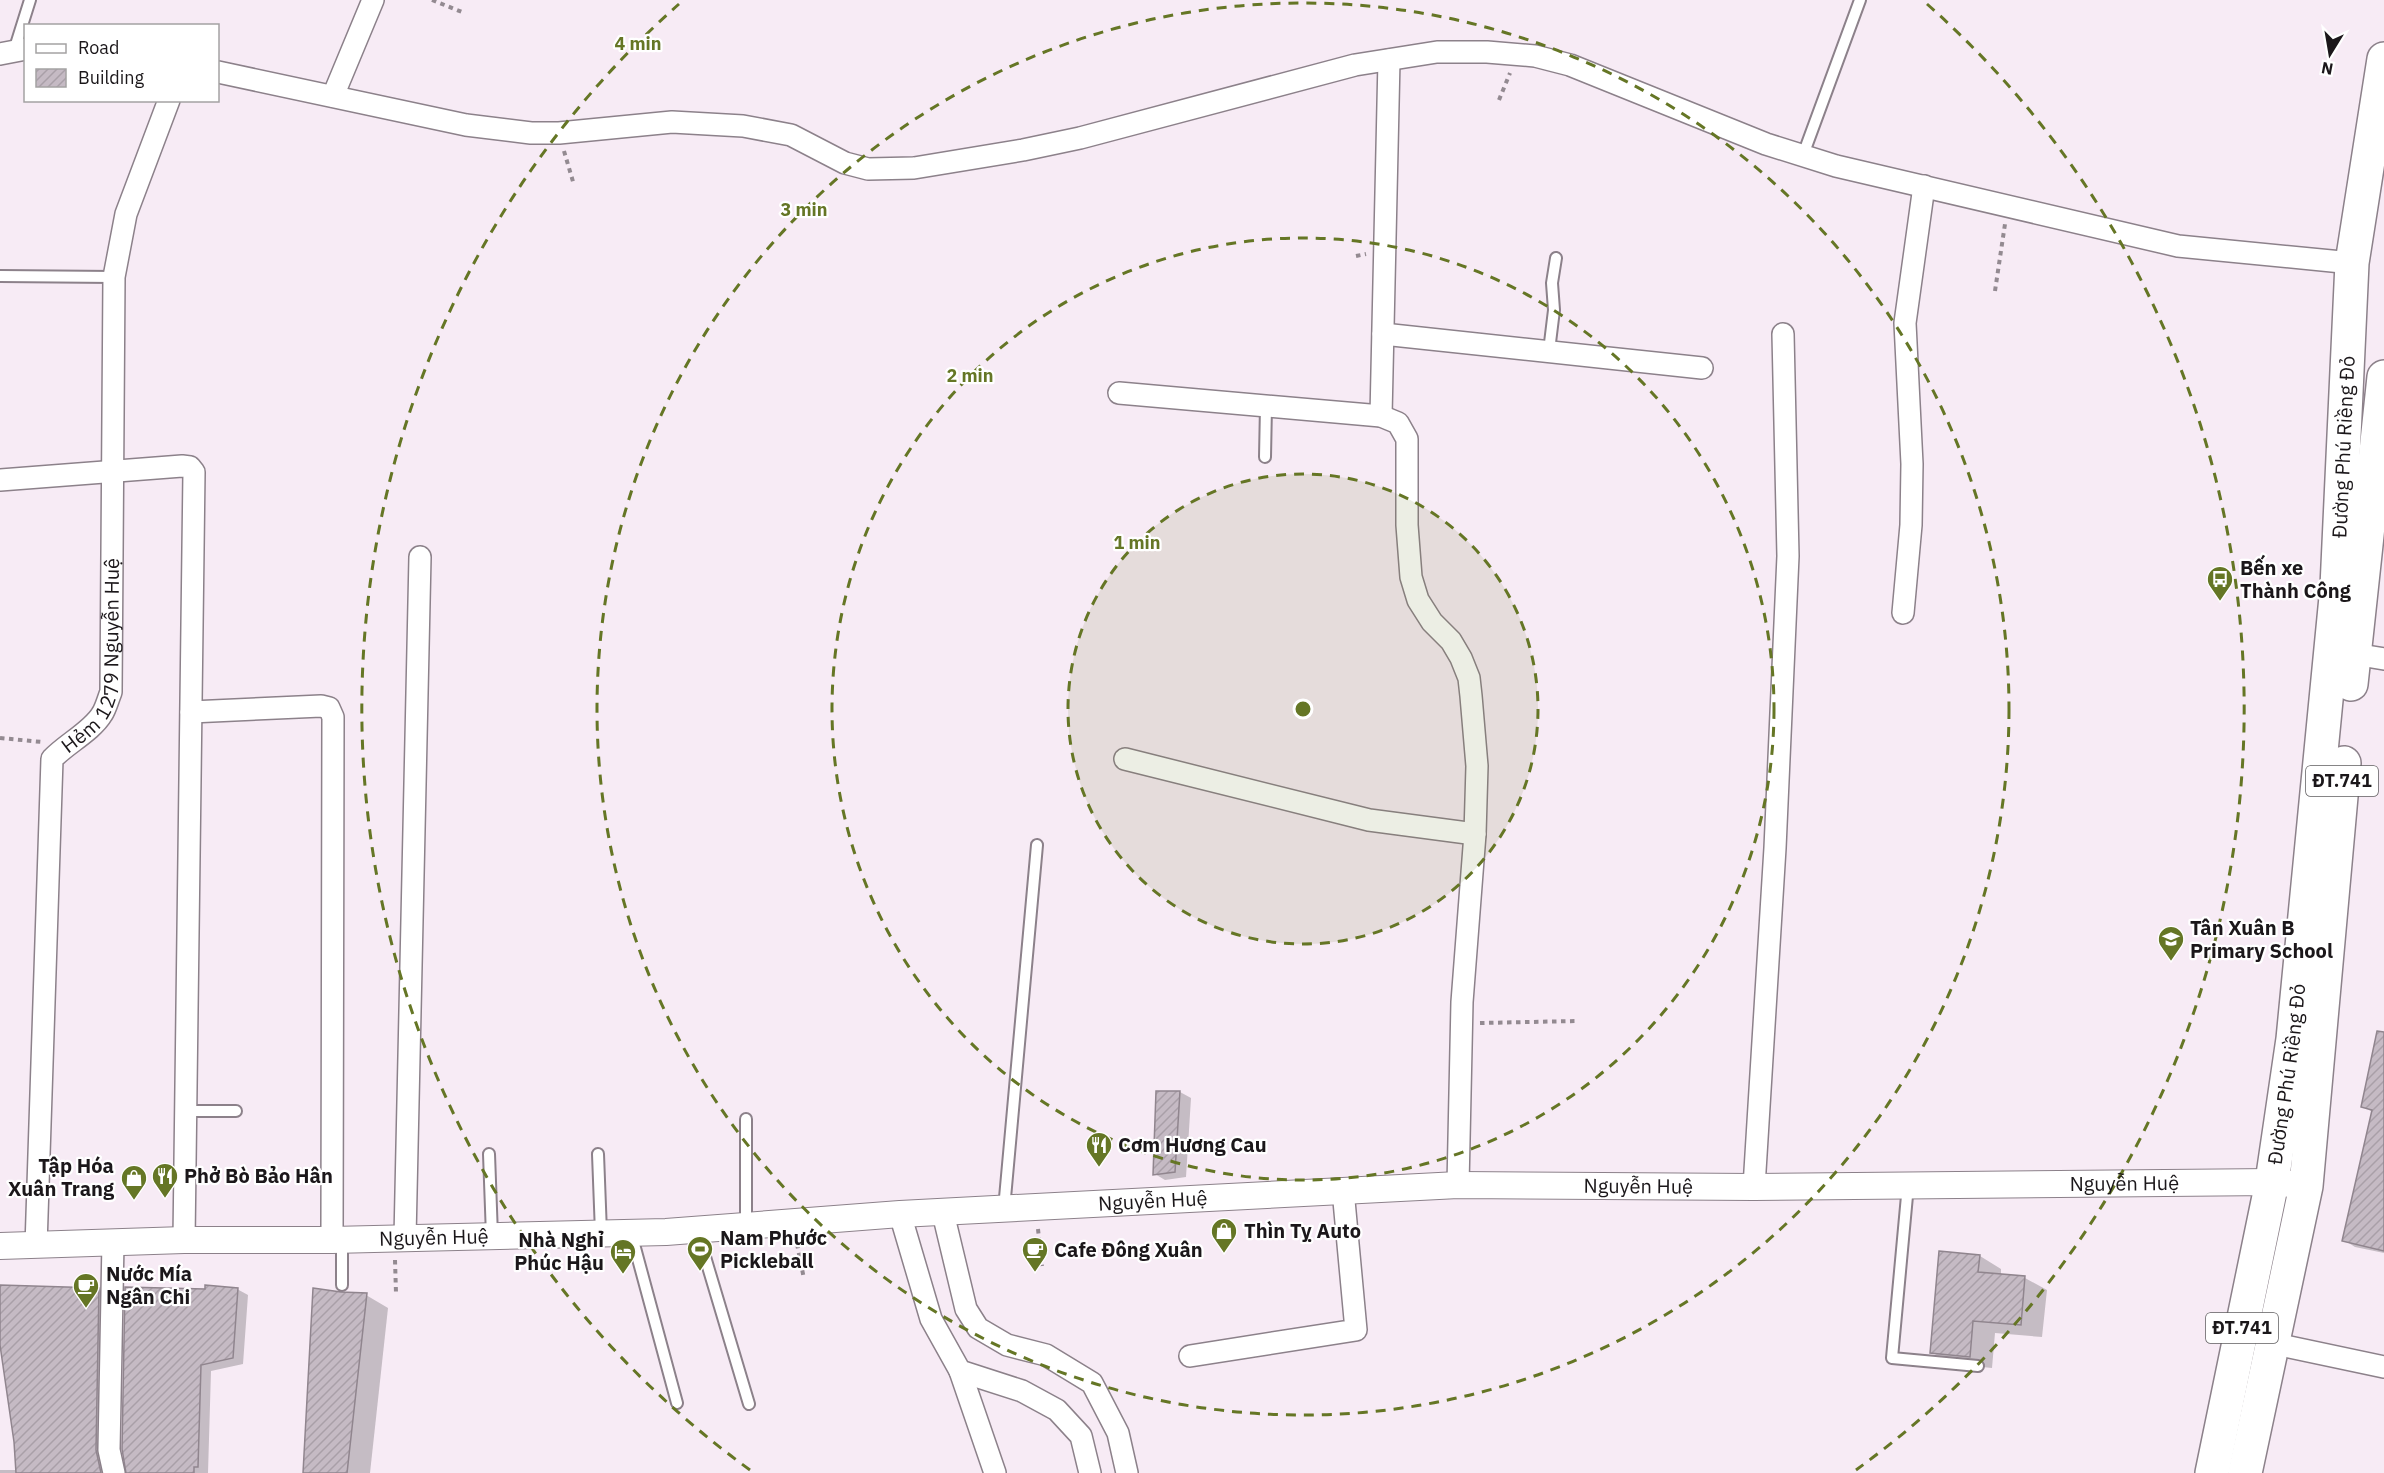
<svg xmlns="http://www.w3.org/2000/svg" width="2384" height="1473" viewBox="0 0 2384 1473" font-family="'IBM Plex Sans',sans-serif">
<defs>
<pattern id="building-hatch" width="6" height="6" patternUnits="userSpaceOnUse" patternTransform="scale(1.5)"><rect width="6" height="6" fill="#c5bac4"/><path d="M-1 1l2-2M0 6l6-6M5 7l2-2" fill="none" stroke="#a99fa8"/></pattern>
</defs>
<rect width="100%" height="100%" fill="#f7ebf5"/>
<g fill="#0003">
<path d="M 2384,1039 L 2384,1253 L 2355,1247 L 2344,1240 L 2373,1112 L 2363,1107 Z"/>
<path d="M 1180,1092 L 1191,1098 L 1186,1177 L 1165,1180 L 1155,1174 L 1158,1093 Z"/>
<path d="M 1980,1256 L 2001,1269 L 2001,1275 L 2025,1278 L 2047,1290 L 2042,1337 L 1995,1333 L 1992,1368 L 1953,1364 L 1931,1352 Z"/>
<path d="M 0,1287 L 99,1290 L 110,1296 L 107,1473 L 0,1473 L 0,1470 L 18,1470 L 0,1324 Z"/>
<path d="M 237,1289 L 248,1295 L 243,1364 L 211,1371 L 208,1473 L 127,1473 L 207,1290 Z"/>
<path d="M 366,1295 L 388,1308 L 370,1473 L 305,1473 Z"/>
</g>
<g fill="url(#building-hatch)" stroke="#90858e" stroke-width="1.5">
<path d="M 2377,1031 L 2384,1032 L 2384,1251 L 2342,1241 L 2372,1110 L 2361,1107 Z"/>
<path d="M 1156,1091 L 1180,1091 L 1175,1172 L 1153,1175 Z"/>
<path d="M 1939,1251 L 1980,1255 L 1978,1272 L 2025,1276 L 2021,1325 L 1973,1321 L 1970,1357 L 1930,1353 Z"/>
<path d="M 0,1285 L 99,1288 L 96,1450 L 101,1473 L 16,1473 L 14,1442 L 0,1345 Z"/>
<path d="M 205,1285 L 238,1288 L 233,1358 L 201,1365 L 198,1467 L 194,1467 L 194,1473 L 126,1473 L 122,1449 L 125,1287 L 205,1289 Z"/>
<path d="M 313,1288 L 341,1292 L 367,1293 L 347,1473 L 303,1473 Z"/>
</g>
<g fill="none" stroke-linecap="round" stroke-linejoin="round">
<g stroke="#8c818a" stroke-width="14">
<g id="service">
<path d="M 14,51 L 30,0"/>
<path d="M 1803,155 L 1860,0"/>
<path d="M 0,276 L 114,277"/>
<path d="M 1549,351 L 1554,310 L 1552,283 L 1556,258"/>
<path d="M 1265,457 L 1266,406"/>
<path d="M 185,1111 L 236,1111"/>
<path d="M 746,1119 L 746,1226"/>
<path d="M 489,1154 L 492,1236"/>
<path d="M 598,1154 L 601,1233"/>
<path d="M 1908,1185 L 1892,1358 L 1978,1366"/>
<path d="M 1004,1209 L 1037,845"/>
<path d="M 697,1230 L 749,1404"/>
<path d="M 631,1233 L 677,1403"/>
<path d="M 342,1285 L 342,1240"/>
</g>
</g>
<g stroke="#8c818a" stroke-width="24">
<g id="minor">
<path d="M 0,54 L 26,49"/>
<path d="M 218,72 L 466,125 L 531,133 L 559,133 L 672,122 L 743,126 L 791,135 L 845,163 L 868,169 L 914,168 L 1023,150 L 1080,138 L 1355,65 L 1437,52 L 1487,52 L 1535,56 L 1570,65 L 1766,144 L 1836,166 L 2178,246 L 2352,263"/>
<path d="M 333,96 L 373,0"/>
<path d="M 1383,334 L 1702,368"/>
<path d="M 1119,393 L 1381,416 L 1398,423 L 1407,439 L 1407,525 L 1411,577 L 1418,600 L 1432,622 L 1451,641 L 1461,658 L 1469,678 L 1471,696 L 1477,766 L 1475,834 L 1462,1002 L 1458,1185"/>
<path d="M 1381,416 L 1389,60"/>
<path d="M 0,480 L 182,466 L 190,467 L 194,472 L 184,1240"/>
<path d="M 1903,613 L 1911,525 L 1912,464 L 1905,323 L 1924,186"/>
<path d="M 2354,654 L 2384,659"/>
<path d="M 191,712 L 321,706 L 329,708 L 333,717 L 332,1240"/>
<path d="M 1125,759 L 1369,820 L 1475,834"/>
<path d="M 1754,1187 L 1775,848 L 1788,556 L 1783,334"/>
<path d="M 943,1213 L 966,1309 L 978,1328 L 1007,1345 L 1046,1355 L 1092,1383 L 1118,1433 L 1127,1473"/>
<path d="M 900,1214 L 931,1319 L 960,1371 L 1022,1391 L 1057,1410 L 1081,1436 L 1090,1473"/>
<path d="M 405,1238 L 420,557"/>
<path d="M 113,1242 L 109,1450 L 114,1473"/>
<path id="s1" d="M 36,1246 L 52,759 C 66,744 92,731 102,714 C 106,708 108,699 111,692 L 114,277 L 126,214 L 169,100"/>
<path d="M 2271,1343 L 2384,1367"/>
<path d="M 1190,1356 L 1356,1330 L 1343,1190"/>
<path d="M 960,1371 L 995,1473"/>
</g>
</g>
<g stroke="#8c818a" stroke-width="28">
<g id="tertiary">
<path id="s2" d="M 0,1246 L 184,1240 L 332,1240 L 666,1232 L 900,1214 L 1458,1185 L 1754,1187 L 2272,1182 L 2290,1184"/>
</g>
</g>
<g stroke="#8c818a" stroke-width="36">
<g id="primary">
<path d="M 2351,684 L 2384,377"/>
<path id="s3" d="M 2212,1473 L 2272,1182 L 2293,1039 L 2337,587 L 2352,263 L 2384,59"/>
<path d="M 2245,1473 L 2306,1186 L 2344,763"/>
</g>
</g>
<g stroke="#938a91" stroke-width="4" stroke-dasharray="4.5 4.5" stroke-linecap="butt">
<path d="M 432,0 L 462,12"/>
<path d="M 1499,100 L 1510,73"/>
<path d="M 564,151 L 574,185"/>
<path d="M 1356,256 L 1366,254"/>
<path d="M 1995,291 L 2005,224"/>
<path d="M 0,738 L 42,742"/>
<path d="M 1480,1023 L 1577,1021"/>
<path d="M 1038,1229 L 1042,1266"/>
<path d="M 797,1244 L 804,1279"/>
<path d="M 395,1260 L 396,1293"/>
</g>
<use href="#service" stroke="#fff" stroke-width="10"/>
<use href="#minor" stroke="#fff" stroke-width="21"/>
<use href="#tertiary" stroke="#fff" stroke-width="26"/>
<use href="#primary" stroke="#fff" stroke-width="33"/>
</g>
<circle cx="1303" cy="709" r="235" fill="#657625" fill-opacity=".12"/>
<g fill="none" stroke="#657625" stroke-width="3" stroke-dasharray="10 8">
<circle cx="1303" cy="709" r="235"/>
<circle cx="1303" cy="709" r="471"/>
<circle cx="1303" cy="709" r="706"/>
<path d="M750 1470A941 941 0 0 1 679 4M1927 4A941 941 0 0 1 1856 1470"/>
</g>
<defs>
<g id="bus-pin" transform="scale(1.35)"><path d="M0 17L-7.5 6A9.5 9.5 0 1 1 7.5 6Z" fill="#657625" stroke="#fff"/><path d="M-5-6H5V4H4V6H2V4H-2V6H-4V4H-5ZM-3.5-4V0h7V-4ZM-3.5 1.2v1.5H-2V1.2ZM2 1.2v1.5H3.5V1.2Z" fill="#fff"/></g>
<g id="school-pin" transform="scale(1.35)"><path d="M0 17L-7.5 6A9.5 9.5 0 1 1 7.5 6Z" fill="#657625" stroke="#fff"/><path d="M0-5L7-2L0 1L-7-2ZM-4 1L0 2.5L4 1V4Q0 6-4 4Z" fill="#fff"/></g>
<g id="restaurant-pin" transform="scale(1.35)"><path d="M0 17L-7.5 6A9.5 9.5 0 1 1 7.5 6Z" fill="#657625" stroke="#fff"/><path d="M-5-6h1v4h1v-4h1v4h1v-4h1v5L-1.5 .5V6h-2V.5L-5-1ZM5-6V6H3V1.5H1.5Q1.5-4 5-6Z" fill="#fff"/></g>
<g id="shop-pin" transform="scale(1.35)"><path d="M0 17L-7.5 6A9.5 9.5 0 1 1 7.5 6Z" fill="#657625" stroke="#fff"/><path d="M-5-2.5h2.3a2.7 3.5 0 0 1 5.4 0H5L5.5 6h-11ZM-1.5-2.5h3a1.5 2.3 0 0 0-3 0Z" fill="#fff"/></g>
<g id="stadium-pin" transform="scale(1.35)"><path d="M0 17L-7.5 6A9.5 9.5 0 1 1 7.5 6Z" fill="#657625" stroke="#fff"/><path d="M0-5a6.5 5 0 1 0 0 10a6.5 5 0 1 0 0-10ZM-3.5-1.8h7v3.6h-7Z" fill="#fff"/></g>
<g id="cafe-pin" transform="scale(1.35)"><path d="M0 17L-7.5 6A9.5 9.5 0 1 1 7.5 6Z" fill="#657625" stroke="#fff"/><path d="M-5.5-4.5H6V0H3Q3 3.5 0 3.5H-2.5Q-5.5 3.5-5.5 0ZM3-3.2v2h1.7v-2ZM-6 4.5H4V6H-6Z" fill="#fff"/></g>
<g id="hotel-pin" transform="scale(1.35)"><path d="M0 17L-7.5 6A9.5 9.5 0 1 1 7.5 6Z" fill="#657625" stroke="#fff"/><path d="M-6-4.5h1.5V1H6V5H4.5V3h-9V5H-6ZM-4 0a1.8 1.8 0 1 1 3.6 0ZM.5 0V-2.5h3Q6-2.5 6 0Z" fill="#fff"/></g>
</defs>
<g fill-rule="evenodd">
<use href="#bus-pin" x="2220" y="579"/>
<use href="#school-pin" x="2171" y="939"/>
<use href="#restaurant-pin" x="1099" y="1145"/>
<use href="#restaurant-pin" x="165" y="1176"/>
<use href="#shop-pin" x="134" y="1178"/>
<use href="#shop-pin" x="1224" y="1231"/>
<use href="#stadium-pin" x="700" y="1249"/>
<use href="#cafe-pin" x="1035" y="1250"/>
<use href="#hotel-pin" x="623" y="1252"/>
<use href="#cafe-pin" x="86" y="1286"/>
</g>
<g text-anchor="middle" stroke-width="4.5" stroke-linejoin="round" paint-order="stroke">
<g fill="#fff" stroke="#5f5d5f" stroke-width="1.5">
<rect x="2306" y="766" width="72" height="30" rx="4.5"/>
<rect x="2206" y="1313" width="72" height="30" rx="4.5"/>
</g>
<g font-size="18" font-weight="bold" fill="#1b171a">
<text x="2342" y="787">ĐT.741</text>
<text x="2242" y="1334">ĐT.741</text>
</g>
<g font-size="20" fill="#1b171a" stroke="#fff">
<text dy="7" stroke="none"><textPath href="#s3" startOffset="1036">Đường Phú Riềng Đỏ</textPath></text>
<text dy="7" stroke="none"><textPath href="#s1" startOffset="608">Hẻm 1279 Nguyễn Huệ</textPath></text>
<text dy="7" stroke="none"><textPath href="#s3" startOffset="406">Đường Phú Riềng Đỏ</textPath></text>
<text dy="7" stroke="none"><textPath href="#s2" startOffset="2126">Nguyễn Huệ</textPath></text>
<text dy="7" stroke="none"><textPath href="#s2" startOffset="1640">Nguyễn Huệ</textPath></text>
<text dy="7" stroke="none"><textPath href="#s2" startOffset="1154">Nguyễn Huệ</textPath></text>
<text dy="7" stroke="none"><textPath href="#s2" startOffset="434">Nguyễn Huệ</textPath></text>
</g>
<g font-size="20" font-weight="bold" fill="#1b171a" stroke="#fff" text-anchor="start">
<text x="2240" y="575">Bến xe<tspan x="2240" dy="23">Thành Công</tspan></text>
<text x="2190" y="935">Tân Xuân B<tspan x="2190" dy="23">Primary School</tspan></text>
<text x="1118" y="1152">Cơm Hương Cau</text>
<text x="114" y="1173" text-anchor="end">Tập Hóa<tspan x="114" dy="23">Xuân Trang</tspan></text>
<text x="184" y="1183">Phở Bò Bảo Hân</text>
<text x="1244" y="1238">Thìn Tỵ Auto</text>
<text x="720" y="1245">Nam Phước<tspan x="720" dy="23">Pickleball</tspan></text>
<text x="604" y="1247" text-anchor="end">Nhà Nghỉ<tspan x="604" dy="23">Phúc Hậu</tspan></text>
<text x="1054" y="1257">Cafe Đông Xuân</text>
<text x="106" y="1281">Nước Mía<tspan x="106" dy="23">Ngân Chi</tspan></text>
</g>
</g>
<circle cx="1303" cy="709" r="9" fill="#657625" stroke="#fff" stroke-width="3"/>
<g font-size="18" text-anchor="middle" font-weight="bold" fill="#657625" stroke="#fff" stroke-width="4.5" stroke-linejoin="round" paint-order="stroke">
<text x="638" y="50">4 min</text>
<text x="804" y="216">3 min</text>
<text x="970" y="382">2 min</text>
<text x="1137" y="549">1 min</text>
</g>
<rect x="24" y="24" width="195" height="78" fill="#ffffff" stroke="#a4a2a3" stroke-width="1.5"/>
<rect x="36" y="44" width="30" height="9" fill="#ffffff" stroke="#a4a2a3" stroke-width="1.5"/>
<text x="78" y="54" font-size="18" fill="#1b171a">Road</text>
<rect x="36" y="69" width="30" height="18" fill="url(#building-hatch)" stroke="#a4a2a3" stroke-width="1.5"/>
<text x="78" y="84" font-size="18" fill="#1b171a">Building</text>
<g transform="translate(2330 54) rotate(191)" stroke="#ffffff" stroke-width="4.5" paint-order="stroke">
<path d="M0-4.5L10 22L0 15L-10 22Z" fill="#1b171a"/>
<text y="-9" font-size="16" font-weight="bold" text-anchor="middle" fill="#1b171a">N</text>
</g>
</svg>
